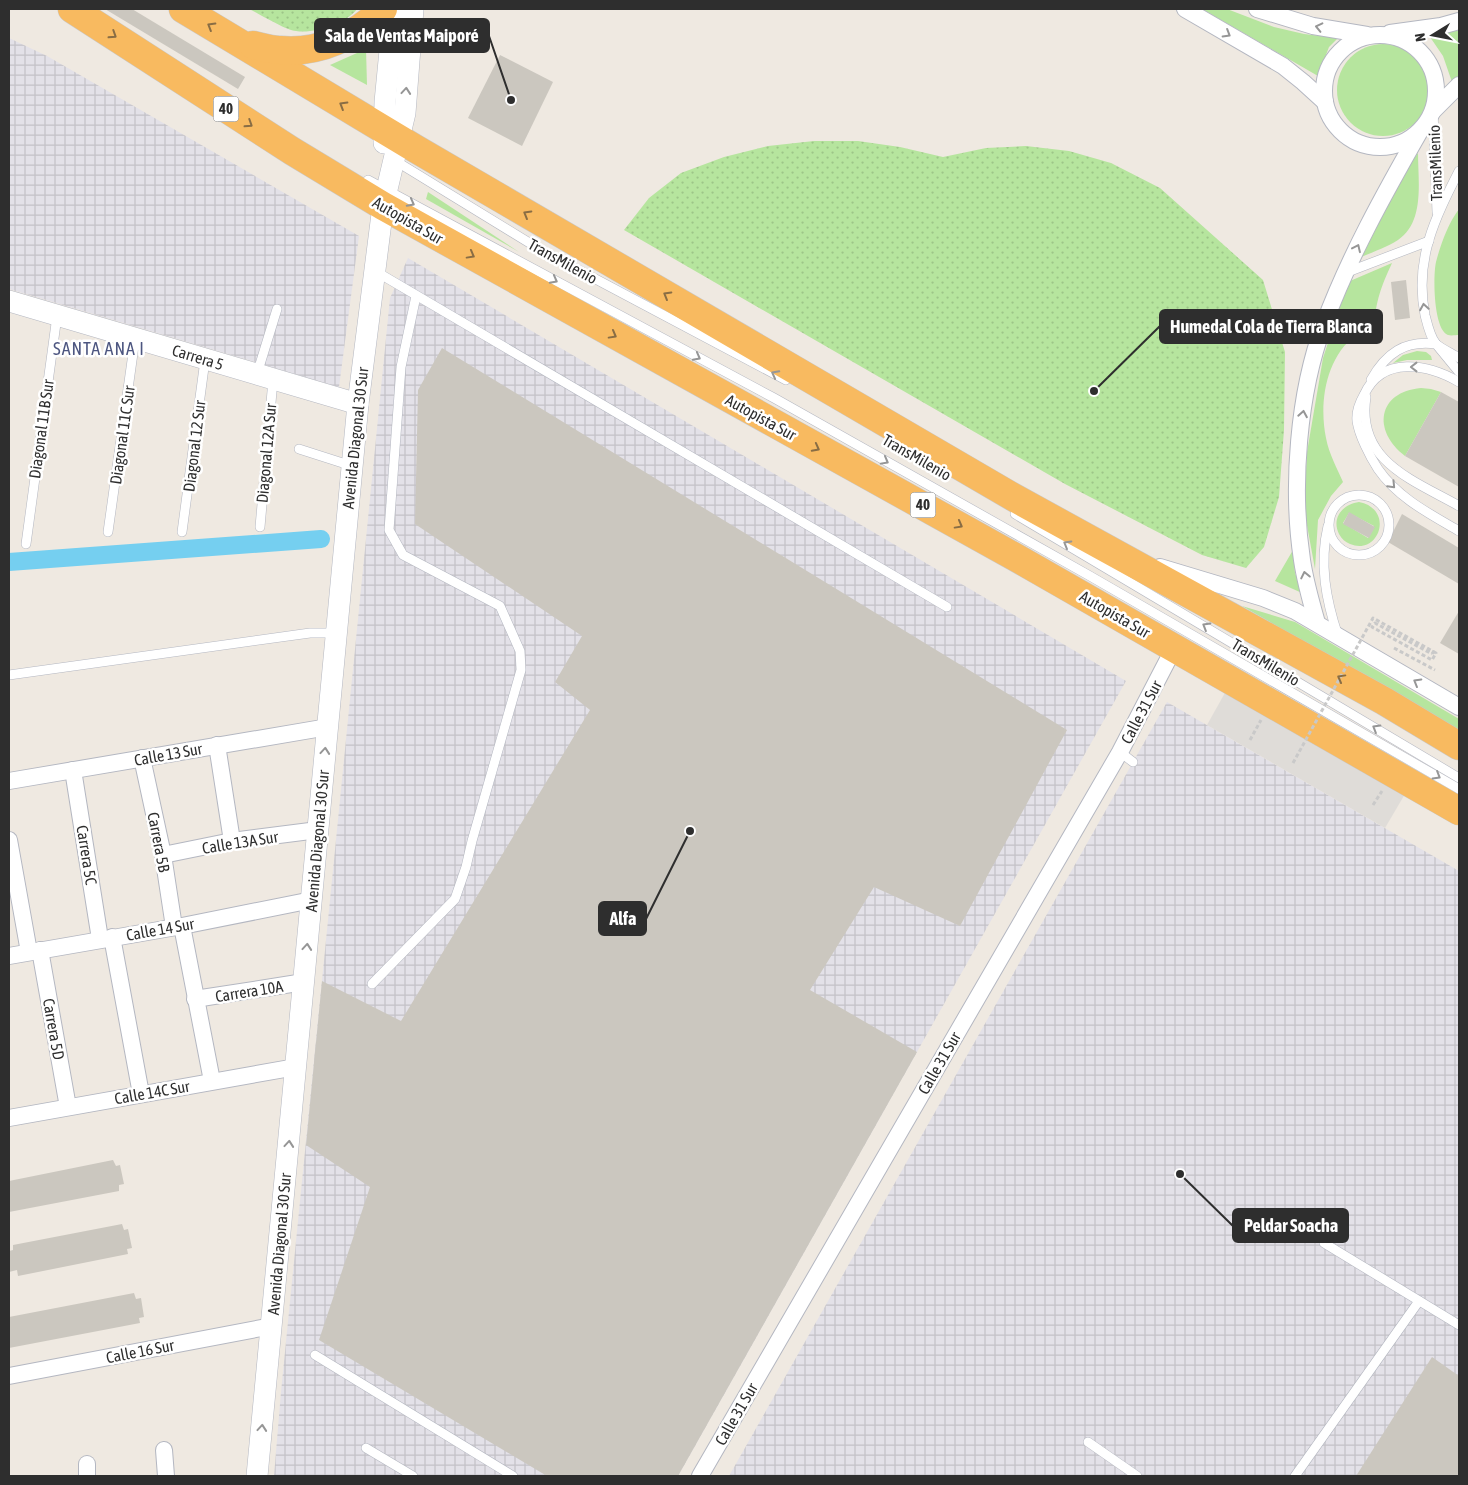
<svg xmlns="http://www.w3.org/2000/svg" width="1468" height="1485" viewBox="0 0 1468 1485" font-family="'Asap Condensed',sans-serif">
<defs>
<pattern id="industrial-grid" width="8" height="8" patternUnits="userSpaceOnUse" patternTransform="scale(1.25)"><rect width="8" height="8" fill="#e3e1e8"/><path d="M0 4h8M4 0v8" fill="none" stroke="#c3c1c7"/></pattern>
<pattern id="park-dots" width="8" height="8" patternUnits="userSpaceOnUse" patternTransform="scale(1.25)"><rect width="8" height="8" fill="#b6e59e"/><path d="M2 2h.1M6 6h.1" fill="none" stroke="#9dc588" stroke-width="1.8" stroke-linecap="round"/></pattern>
</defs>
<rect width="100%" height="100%" fill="#efe9e1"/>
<g fill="url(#industrial-grid)">
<path d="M 9,38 L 47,56 L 359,236 L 339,387 L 9,289 Z"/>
<path d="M 408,258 L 1126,681 L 678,1476 L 274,1476 L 281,1392 L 390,298 Z"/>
<path d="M 1167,702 L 1459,871 L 1459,1476 L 729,1476 Z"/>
</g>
<g fill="#b6e59e" fill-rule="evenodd">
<path d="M 1202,9 L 1227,9 L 1274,27 L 1304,34 L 1338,38 L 1329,47 L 1318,76 Z"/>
<path d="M 1459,30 L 1459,75 L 1452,82 L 1443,56 L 1430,37 Z"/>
<circle cx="1383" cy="90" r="46"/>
<path d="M 366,49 L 367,85 L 330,65 Z"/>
<path d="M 1418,153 C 1418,181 1425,222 1398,240 C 1386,248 1372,252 1359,258 L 1412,161 Z"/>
<path d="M 428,192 L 519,252 L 426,199 Z"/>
<path d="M 1459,209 L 1459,335 C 1456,335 1451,336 1448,335 C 1433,329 1433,275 1436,262 C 1441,243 1448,224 1459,209 Z"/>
<path d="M 1392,263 C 1381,287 1376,300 1374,327 C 1368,330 1361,332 1356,335 C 1325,358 1319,404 1326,438 C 1329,454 1337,468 1343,482 L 1331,496 L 1318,520 L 1315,569 L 1304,509 L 1307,452 L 1323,358 L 1339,309 L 1350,281 Z"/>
<path d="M 1417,351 L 1426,352 L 1431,356 L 1432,360 L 1407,360 L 1393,363 L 1403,355 Z"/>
<path d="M 1421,388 L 1431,389 L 1441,392 L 1405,456 C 1372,431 1377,392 1421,388 Z"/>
<path d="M 1359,502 C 1395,509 1379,556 1350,544 C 1345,542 1342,539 1339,534 C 1331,518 1343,504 1359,502 ZM 1349,513 L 1374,526 L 1368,538 L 1343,523 Z"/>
<path d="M 1293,550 L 1295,573 L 1302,593 L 1275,581 Z"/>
<path d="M 1242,606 L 1295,622 L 1459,719 L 1459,731 Z"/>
</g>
<g fill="url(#park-dots)">
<path d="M 249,9 L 357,9 C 346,24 314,34 296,31 C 285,30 260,14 249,9 Z"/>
<path d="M 814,141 L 858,141 L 900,147 L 943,157 L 986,148 L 1026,146 L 1069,151 L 1111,163 L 1160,188 L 1263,280 L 1285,352 L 1284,430 L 1279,497 L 1264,547 L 1246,568 L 1202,555 L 1065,484 L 624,230 L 649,198 L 681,173 L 724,157 L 768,146 Z"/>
</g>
<path fill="#dfdcd8" d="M 1226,691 L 1405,794 L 1385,828 L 1207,725 Z"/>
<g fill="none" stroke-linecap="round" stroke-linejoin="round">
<path stroke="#75cff0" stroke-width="18" d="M 9,562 L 321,539"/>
</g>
<g fill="#cbc7bf">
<path d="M 105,9 L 132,9 L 245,77 L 238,89 Z"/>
<path d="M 500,55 L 553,82 L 522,146 L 468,118 Z"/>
<path d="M 1406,280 L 1410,318 L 1395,320 L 1391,282 Z"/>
<path d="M 442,348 L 1067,730 L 960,926 L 874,887 L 810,990 L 917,1052 L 678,1476 L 547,1476 L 319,1340 L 370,1187 L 306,1145 L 322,981 L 401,1021 L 590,710 L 555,682 L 582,636 L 415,524 L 418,390 Z"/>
<path d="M 1441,392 L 1459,402 L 1459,487 L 1405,456 Z"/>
<path d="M 1349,512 L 1375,527 L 1369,538 L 1343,524 Z"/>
<path d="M 1402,514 L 1459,548 L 1459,584 L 1388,542 Z"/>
<path d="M 1459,611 L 1459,654 L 1440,643 Z"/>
<path d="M 113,1160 L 116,1166 L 120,1165 L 124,1184 L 119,1185 L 119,1191 L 9,1212 L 9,1181 Z"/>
<path d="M 122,1224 L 124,1230 L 128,1229 L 132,1248 L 127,1249 L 128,1254 L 18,1276 L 17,1270 L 9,1272 L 9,1251 L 13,1250 L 13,1245 Z"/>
<path d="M 134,1293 L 136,1299 L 141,1298 L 144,1317 L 139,1318 L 140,1323 L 9,1348 L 9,1317 Z"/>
<path d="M 1432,1357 L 1459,1376 L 1459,1476 L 1356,1476 Z"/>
</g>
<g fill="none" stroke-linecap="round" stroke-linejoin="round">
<g stroke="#b4b7c1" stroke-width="10">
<g id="service">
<path d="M 1433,111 L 1437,212"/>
<path d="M 394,160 L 541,250 L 786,380"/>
<path d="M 1459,171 C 1435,218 1414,260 1425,315 C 1427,323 1430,337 1436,344 C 1442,349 1453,354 1459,358"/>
<path d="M 368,180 L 774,398 L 1090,576 L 1459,789"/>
<path d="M 375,271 L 947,607"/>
<path d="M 1345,273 L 1429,241"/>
<path d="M 257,374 L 277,309"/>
<path d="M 1371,380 C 1386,353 1405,340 1436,344 L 1459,372"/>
<path d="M 1459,382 C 1428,364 1382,355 1364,395 C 1360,402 1356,412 1357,421 C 1359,435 1370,457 1378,469 C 1398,498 1430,514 1459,531"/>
<path d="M 1366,397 C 1356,461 1413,480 1459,506"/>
<path d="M 299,449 L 352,466"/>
<circle cx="1359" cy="525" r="30"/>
<path d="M 1015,514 L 1459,778"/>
<path d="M 1328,526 C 1319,564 1326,600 1338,636"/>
<path d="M 260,527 L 273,380"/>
<path d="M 108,532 L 135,339"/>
<path d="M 182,532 L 205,360"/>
<path d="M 26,544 L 57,316"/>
<path d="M 9,675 L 310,633 L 336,633"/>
<path d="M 1120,752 L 1133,762"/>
<path d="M 372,984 L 455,899 L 466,867 L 472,841 L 521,670 L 520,651 L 500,606 L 403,555 L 389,530 L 401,367 L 416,296"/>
<path d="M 1324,1243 L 1459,1325"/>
<path d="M 315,1355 L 513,1476"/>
<path d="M 1088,1442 L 1137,1476"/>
<path d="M 366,1448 L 413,1476"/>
<path d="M 1295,1476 L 1419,1301"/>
</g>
</g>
<g stroke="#b4b7c1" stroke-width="18">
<g id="minor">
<path d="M 1185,9 L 1283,66 L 1303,82 L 1325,102"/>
<path d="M 1257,9 L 1313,26 L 1367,35"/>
<path d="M 1390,33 L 1441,26 L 1459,21"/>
<circle cx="1380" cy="91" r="56"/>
<path d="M 1433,111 L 1459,85"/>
<path d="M 1160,567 L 1263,598 L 1295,611 L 1459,707"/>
<path d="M 1317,623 C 1311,602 1305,581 1302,560 C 1291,488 1298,393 1324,324 C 1349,257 1384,194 1420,131"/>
<path d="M 217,745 L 232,841"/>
<path d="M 142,758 L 163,855 L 174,927"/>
<path d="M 73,770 L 100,939"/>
<path d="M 9,781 L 328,727"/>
<path d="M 9,840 L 29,952"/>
<path d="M 163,855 L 232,841 L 318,830"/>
<path d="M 182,926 L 212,1081"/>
<path d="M 112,937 L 141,1094"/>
<path d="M 40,950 L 68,1107"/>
<path d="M 9,956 L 182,926 L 312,900"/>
<path d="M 195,999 L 304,982"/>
<path d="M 9,1118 L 296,1067"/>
<path d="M 9,1376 L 272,1326"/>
<path d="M 164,1450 L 166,1476"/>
<path d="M 87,1476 L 87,1464"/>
<path d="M 700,1476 L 1120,752 L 1174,648"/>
</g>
</g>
<g stroke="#b4b7c1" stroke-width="22">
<g id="tertiary">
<path d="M 384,143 L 385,102 L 394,9"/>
<path d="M 9,301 L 358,404"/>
<path d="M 257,1476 L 358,404 L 383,206 L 405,113 L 413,9"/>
</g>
</g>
<g stroke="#c9c9c9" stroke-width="29">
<g id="trunk">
<path d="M 72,9 L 292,151 L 383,206 L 1015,557 L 1459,811"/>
<path d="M 183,9 L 416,149 L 1013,497 L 1384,701 L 1459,746"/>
<path d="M 253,45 C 262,47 271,50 280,50 C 319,54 356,36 383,9"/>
</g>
</g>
<g stroke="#c9c9c9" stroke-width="3" stroke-dasharray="4 2.5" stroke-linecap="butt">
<path d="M 1394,648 L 1435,670"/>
<path d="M 1432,654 L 1435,649"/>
<path d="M 1250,740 L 1261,720"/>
<path d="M 1373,805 L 1382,791"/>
</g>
<use href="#service" stroke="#fff" stroke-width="9"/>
<use href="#minor" stroke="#fff" stroke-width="16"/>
<use href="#tertiary" stroke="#fff" stroke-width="21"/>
<use href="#trunk" stroke="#f8ba60" stroke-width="28"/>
<path stroke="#c9c9c9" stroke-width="3" stroke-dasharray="4 2.5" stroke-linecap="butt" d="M 1293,763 L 1373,618 L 1436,653 L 1432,660 L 1372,627 L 1375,623 L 1432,654"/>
</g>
<defs><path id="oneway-chevron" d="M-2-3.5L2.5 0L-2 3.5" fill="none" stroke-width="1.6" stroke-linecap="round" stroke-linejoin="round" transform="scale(1.25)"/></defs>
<g stroke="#896d44">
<use href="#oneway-chevron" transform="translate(211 26) rotate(-149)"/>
<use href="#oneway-chevron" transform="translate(113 35) rotate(33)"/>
<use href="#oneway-chevron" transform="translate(343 105) rotate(-149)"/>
<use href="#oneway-chevron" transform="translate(249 124) rotate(33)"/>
<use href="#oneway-chevron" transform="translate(527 214) rotate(-150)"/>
<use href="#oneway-chevron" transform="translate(471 255) rotate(29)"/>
<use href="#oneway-chevron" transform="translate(667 295) rotate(-150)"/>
<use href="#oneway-chevron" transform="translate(613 335) rotate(29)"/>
<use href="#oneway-chevron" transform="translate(816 448) rotate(28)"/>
<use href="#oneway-chevron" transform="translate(959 525) rotate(29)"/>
<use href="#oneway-chevron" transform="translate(1341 678) rotate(-151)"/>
</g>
<g stroke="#969696">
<use href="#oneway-chevron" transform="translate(1319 27) rotate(-167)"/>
<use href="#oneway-chevron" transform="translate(1227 34) rotate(31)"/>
<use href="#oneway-chevron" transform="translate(406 91) rotate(-85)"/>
<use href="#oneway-chevron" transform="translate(411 203) rotate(28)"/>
<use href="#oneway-chevron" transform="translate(1357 248) rotate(-65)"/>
<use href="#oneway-chevron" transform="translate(554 280) rotate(28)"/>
<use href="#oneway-chevron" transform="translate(1424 307) rotate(-99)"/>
<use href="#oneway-chevron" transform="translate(697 357) rotate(28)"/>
<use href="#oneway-chevron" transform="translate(1414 367) rotate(-180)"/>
<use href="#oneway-chevron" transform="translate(775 374) rotate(-152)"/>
<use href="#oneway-chevron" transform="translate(1303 414) rotate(-80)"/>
<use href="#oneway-chevron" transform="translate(885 461) rotate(29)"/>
<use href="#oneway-chevron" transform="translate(1392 485) rotate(46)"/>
<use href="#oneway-chevron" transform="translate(1067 544) rotate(-150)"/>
<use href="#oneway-chevron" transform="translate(1305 575) rotate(-102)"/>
<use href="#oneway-chevron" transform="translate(1206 626) rotate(-149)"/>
<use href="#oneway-chevron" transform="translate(1417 682) rotate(-150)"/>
<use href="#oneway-chevron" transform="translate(1376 728) rotate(-149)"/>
<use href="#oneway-chevron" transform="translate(325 751) rotate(-85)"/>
<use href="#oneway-chevron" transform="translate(1437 776) rotate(31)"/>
<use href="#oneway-chevron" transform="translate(307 947) rotate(-85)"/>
<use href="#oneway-chevron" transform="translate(289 1144) rotate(-85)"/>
<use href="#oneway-chevron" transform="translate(262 1428) rotate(-85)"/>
</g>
<g text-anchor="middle" stroke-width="5" stroke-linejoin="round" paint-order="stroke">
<g fill="#fff" stroke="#6d6d6d" stroke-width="1">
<rect x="213.5" y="96.5" width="25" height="25" rx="4"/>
<rect x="910.5" y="492.5" width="25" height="25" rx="4"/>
</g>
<g font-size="15" font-weight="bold" fill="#2e2e2e">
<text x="226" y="114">40</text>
<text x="923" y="510">40</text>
</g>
<g font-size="16" fill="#2e2e2e" stroke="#fff">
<text transform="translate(1435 163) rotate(-92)" y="6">TransMilenio</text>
<text transform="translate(408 220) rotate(30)" y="6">Autopista Sur</text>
<text transform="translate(563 261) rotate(29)" y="6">TransMilenio</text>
<text transform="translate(198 357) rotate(17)" y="6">Carrera 5</text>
<text transform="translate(761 417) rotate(29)" y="6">Autopista Sur</text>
<text transform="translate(41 429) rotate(-82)" y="6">Diagonal 11B Sur</text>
<text transform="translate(122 435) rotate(-82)" y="6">Diagonal 11C Sur</text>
<text transform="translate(355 438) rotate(-84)" y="6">Avenida Diagonal 30 Sur</text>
<text transform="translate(194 446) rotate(-83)" y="6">Diagonal 12 Sur</text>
<text transform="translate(266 453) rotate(-85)" y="6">Diagonal 12A Sur</text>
<text transform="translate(917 457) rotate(30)" y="6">TransMilenio</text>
<text transform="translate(1115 614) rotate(30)" y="6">Autopista Sur</text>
<text transform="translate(1266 662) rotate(31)" y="6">TransMilenio</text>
<text transform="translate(1141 712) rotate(-62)" y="6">Calle 31 Sur</text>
<text transform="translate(168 754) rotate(-10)" y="6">Calle 13 Sur</text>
<text transform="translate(317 841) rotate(-85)" y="6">Avenida Diagonal 30 Sur</text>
<text transform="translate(159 842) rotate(79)" y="6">Carrera 5B</text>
<text transform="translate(240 842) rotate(-9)" y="6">Calle 13A Sur</text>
<text transform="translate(87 855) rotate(81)" y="6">Carrera 5C</text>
<text transform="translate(160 929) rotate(-10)" y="6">Calle 14 Sur</text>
<text transform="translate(249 991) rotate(-9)" y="6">Carrera 10A</text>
<text transform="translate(54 1029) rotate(80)" y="6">Carrera 5D</text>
<text transform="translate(939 1063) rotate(-60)" y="6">Calle 31 Sur</text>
<text transform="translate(152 1092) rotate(-10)" y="6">Calle 14C Sur</text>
<text transform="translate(279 1244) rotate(-85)" y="6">Avenida Diagonal 30 Sur</text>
<text transform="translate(140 1351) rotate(-11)" y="6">Calle 16 Sur</text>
<text transform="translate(736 1414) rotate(-60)" y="6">Calle 31 Sur</text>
</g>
<g font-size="18" letter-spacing="1" fill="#4d5680" stroke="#fff">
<text x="99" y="355">SANTA ANA I</text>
</g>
</g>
<path fill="none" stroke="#2e2e2e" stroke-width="2" d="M511 100L489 36M1094 391L1160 326M690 831L646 919M1180 1174L1233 1226"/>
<g fill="#2e2e2e" stroke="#fff" stroke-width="2">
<circle cx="511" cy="100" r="5"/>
<circle cx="1094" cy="391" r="5"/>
<circle cx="690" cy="831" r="5"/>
<circle cx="1180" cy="1174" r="5"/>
</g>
<g fill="#2e2e2e" stroke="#2e2e2e" stroke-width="2">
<rect x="315" y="19" width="174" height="33" rx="5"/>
<rect x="1160" y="310" width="222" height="33" rx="5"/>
<rect x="599" y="902" width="47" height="33" rx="5"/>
<rect x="1233" y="1209" width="115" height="33" rx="5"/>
</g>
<g font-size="18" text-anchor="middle" font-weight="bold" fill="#fff">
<text x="402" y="42">Sala de Ventas Maiporé</text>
<text x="1271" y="333">Humedal Cola de Tierra Blanca</text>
<text x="623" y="925">Alfa</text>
<text x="1291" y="1232">Peldar Soacha</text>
</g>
<rect width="1468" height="1485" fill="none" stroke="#2e2e2e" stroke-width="20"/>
<g transform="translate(1433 35) rotate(260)" stroke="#ffffff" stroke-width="4" paint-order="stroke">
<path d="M0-4L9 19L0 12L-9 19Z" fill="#2e2e2e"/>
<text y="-8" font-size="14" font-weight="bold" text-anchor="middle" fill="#2e2e2e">N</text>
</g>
</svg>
